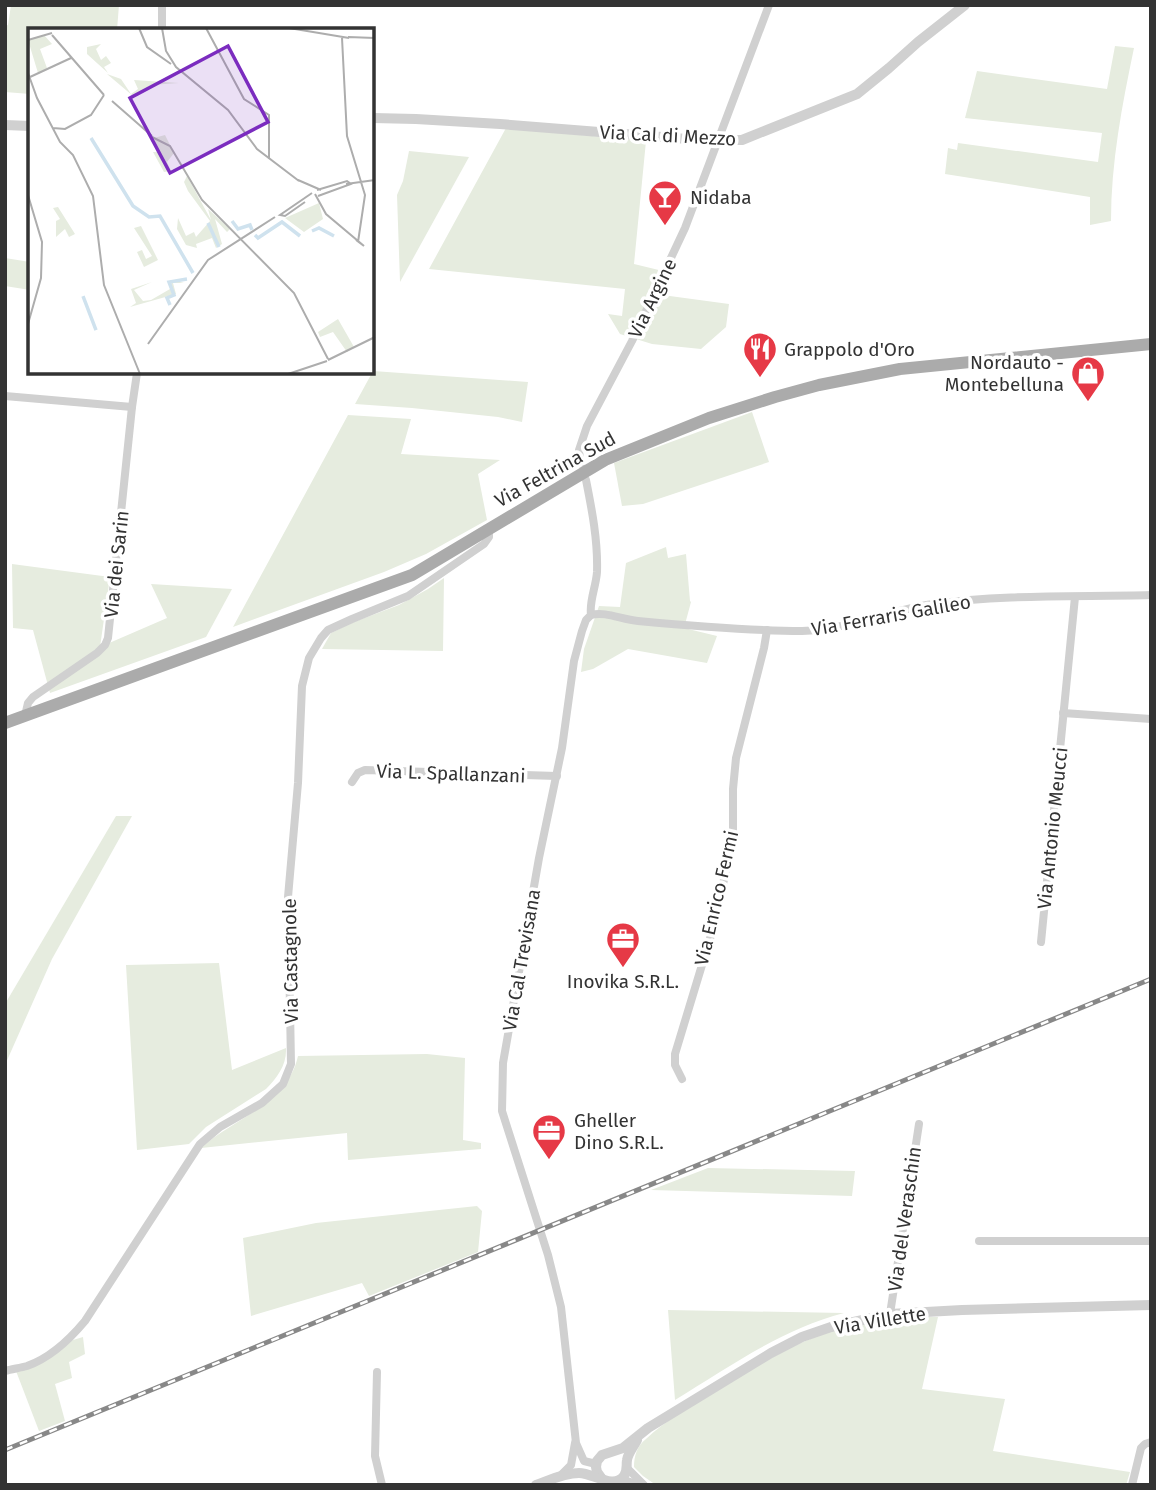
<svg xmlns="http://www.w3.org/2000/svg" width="1156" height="1490" viewBox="0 0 1156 1490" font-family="'Fira Sans',sans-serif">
<rect width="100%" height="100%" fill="#fff"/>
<g fill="#e6ecdf">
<path d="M 11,5 L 119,5 L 117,30 L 30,30 L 30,94 L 5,92 L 5,26 L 8,25 Z"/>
<path d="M 1115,46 L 1134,48 C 1122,105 1111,163 1111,221 L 1090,225 L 1090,197 L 945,174 L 948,148 L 957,150 L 958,143 L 1098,162 L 1102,133 L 965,118 L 977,71 L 1107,89 Z"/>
<path d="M 506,128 L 646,141 L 634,264 L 667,272 L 655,294 L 729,304 L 726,327 L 701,349 L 652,344 L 620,334 L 608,314 L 622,316 L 625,289 L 429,269 Z"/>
<path d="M 409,151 L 469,157 L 400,282 L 397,195 L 403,181 Z"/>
<path d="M 5,258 L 30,262 L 30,290 L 5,286 Z"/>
<path d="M 373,371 L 528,382 L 522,422 L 498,417 L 412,408 L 355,404 Z"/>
<path d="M 752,412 L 769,462 L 643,504 L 622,506 L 614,463 Z"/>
<path d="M 348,415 L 411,419 L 401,454 L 500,460 L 478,474 L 487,520 L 426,554 L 384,572 L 233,627 Z"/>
<path d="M 666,547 L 668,558 L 686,554 L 690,601 L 691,602 L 684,628 L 717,636 L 707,663 L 628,649 L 593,669 L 581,672 L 584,649 L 599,606 L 620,607 L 626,563 Z"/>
<path d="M 12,564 L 110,577 L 100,647 L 167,618 L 151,584 L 232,589 L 206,637 L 50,693 L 33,630 L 13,628 Z"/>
<path d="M 444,578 L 443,651 L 322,649 L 331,633 L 354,622 L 399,605 L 428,589 Z"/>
<path d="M 116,816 L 132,816 L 52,959 L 5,1065 L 5,1004 Z"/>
<path d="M 219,963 L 232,1070 L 286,1048 C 287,1065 277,1078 266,1089 L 206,1127 L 189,1144 L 137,1150 L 126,965 Z"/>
<path d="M 427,1054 L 465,1058 L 463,1140 L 481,1143 L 481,1149 L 348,1160 L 347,1133 L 201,1148 C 235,1117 287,1105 298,1056 Z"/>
<path d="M 708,1168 L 855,1171 L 852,1196 L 651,1190 Z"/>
<path d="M 477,1206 L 482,1211 L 478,1252 L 369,1296 L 362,1283 L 251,1316 L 243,1238 L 316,1223 Z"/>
<path d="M 668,1310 L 844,1313 C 782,1329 729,1367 675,1400 Z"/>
<path d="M 938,1317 L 922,1389 L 1005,1399 L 993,1451 L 1130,1472 L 1126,1485 L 656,1485 L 643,1476 L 634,1467 C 634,1456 637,1446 646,1439 C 664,1421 691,1407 713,1393 C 753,1368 795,1341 842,1328 C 875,1319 903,1317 938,1317 Z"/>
<path d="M 83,1337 L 85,1354 L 69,1362 L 72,1378 L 55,1384 L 65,1421 L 39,1431 L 16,1371 L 73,1340 Z"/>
</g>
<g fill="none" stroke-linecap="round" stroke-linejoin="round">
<g stroke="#d0d0d0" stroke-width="8">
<path d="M 162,5 L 162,30"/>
<path d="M 5,396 L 132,407"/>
<path d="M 585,471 L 580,459 L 579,450 L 587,426 L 632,341 L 685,228 L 769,5"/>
<path d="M 586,480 C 592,510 598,541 597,572 C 596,587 589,601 591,615 L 586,620 L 582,631 L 574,661 L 562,748 L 539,858 L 503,1063 L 502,1111 L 548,1255 L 561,1307 L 576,1443 L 584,1461 L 596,1464"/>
<path d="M 591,615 C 606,611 622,620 638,621 C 692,626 748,631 802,631 C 847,630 889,610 933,604 C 1004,594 1078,597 1151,595"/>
<path d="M 1063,713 L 1151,719"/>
<path d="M 25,716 L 28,703 L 33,697 L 97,653 L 105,645 L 108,638 L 132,407 L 137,373"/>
<path d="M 352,782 L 358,773 L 365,770 L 557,776"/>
<path d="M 1041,942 L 1075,597"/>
<path d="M 682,1079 L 675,1065 L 675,1054 L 712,932 L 728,862 L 733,832 L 733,789 L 736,758 L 764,648 L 767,630"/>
<path d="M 979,1241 L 1151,1241"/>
<path d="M 890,1314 L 919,1124"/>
<path d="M 5,1371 C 12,1369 20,1368 27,1366 C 50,1358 70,1339 85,1321 L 200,1144 L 220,1127 L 262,1103 L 283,1084 L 291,1064 L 288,897 L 298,783 L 302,686 L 309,658 L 321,638 L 328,630 L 352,619 L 408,596 L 484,544 L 489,537 L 489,528"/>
<path d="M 377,1372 L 375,1456 L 382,1485"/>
<path d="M 627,1468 L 644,1485"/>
<path d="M 562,1474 L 571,1465 L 575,1443"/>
<path d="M 616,1482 L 627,1481 L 640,1485"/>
<path d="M 1132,1485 L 1141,1448 L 1145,1444 L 1151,1442"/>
</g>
<g stroke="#d0d0d0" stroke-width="10">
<path d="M 373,118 L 416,119 L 500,124 L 700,140 L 742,140 L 857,94 L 889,68 L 918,42 L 965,5"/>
<path d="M 5,125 L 30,126"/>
<path d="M 602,1479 L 597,1472 L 596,1467 L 597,1461 L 602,1455 L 623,1448 L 648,1428 L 771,1353 L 802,1337 L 831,1327 L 890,1314 L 962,1310 L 1151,1305"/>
<path d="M 536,1485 C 550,1480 564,1473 579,1473 C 593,1473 614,1490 624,1476 C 628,1470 626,1466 627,1460 C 628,1453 634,1446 637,1440"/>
</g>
<path stroke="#ababab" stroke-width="12" d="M 5,723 L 412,575 L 605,460 L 709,418 L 775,397 L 819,385 L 900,369 L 1151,344"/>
<g stroke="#888" stroke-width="5">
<path id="rail" d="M 5,1450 L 1151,979"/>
</g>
<use href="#rail" stroke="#fff" stroke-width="2.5" stroke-dasharray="8" stroke-linecap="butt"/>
</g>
<defs>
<g id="bar-pin" transform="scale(1.75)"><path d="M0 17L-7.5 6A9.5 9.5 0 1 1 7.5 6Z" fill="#e63946" stroke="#fff"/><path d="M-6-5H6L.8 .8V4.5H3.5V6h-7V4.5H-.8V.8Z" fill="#fff"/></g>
<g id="restaurant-pin" transform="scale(1.75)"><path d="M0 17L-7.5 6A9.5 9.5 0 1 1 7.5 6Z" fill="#e63946" stroke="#fff"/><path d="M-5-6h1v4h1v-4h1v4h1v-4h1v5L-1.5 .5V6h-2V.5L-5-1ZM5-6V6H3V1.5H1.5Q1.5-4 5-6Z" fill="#fff"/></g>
<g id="shop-pin" transform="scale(1.75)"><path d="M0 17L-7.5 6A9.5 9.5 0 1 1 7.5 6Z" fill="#e63946" stroke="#fff"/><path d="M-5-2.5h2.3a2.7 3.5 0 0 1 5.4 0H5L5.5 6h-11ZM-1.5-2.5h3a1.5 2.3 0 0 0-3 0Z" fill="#fff"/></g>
<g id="office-pin" transform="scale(1.75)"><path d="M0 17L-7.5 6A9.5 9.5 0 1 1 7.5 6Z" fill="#e63946" stroke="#fff"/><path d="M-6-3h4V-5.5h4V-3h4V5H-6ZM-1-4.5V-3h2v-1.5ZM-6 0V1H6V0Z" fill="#fff"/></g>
</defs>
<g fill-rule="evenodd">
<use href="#bar-pin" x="665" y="197"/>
<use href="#restaurant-pin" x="760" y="349"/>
<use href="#shop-pin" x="1088" y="373"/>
<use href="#office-pin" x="623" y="939"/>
<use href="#office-pin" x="549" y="1131"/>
</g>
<g text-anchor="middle" stroke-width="7" stroke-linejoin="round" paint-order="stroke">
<g font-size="19" fill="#333" stroke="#fff">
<text transform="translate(668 135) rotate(3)" y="7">Via Cal di Mezzo</text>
<text transform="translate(652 298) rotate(-64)" y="7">Via Argine</text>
<text transform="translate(555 469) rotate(-29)" y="7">Via Feltrina Sud</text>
<text transform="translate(116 564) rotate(-84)" y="7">Via dei Sarin</text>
<text transform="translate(891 615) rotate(-10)" y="7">Via Ferraris Galileo</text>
<text transform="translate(451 773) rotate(2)" y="7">Via L. Spallanzani</text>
<text transform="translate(1052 828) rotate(-84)" y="7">Via Antonio Meucci</text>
<text transform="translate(716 898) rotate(-77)" y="7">Via Enrico Fermi</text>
<text transform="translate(521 960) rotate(-80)" y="7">Via Cal Trevisana</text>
<text transform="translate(290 961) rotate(-91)" y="7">Via Castagnole</text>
<text transform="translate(904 1219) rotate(-82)" y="7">Via del Veraschin</text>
<text transform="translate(880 1320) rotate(-9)" y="7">Via Villette</text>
</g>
<g font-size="19" fill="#333" stroke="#fff" text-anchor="start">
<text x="690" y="204">Nidaba</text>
<text x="784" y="356">Grappolo d'Oro</text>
<text x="1064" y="369" text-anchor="end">Nordauto -<tspan x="1064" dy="22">Montebelluna</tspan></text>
<text x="623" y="988" text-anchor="middle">Inovika S.R.L.</text>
<text x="574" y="1127">Gheller<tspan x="574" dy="22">Dino S.R.L.</tspan></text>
</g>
</g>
<g transform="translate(28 28)">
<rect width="346" height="346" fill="#fff"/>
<path d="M 16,7 L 24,16 L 12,21 L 19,40 L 10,45 L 0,12 ZM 73,16 L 68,21 L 73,32 L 78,28 L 83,35 L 76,39 L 80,45 L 59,26 L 59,19 ZM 79,46 L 93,51 L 103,66 L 110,61 L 106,52 L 151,55 L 123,57 L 105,68 ZM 137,107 L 146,125 L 139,134 L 143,143 L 136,144 L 125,124 L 129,124 L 126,110 ZM 159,148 L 183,192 L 180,181 L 202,201 L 199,204 L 187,191 L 194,216 L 188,220 L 184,210 L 168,216 L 169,220 L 158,217 L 149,201 L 150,190 L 158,208 L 166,204 L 168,209 L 182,193 L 160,163 L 156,154 ZM 291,175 L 295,191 L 276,204 L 257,190 ZM 30,179 L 47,206 L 41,209 L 37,201 L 28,209 L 28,193 L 32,191 L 25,180 ZM 113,198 L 130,232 L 116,239 L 109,224 L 114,222 L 118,231 L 124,228 L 106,200 ZM 144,252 L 156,255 L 145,255 L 148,266 L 102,279 L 108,275 L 103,261 L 124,254 L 106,262 L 115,273 L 123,272 L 142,261 ZM 310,291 L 326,319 L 319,324 L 305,304 L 292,309 L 290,304 Z" fill="#e6ecdf"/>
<path fill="none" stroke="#cfe2ee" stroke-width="3.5" d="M 63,110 L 105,178 L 121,189 L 132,188 L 165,245M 204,193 L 210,201 L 222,197 L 224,202M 180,195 L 191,219M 284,203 L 291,200 L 306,208M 227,207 L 230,210 L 254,194 L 272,208M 55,268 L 68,302M 142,277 L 139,270 L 146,267 L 141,254 L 159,251"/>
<path fill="none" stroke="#adadad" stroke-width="2" d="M 111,0 L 119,19 L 143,36M 134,0 L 138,23 L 148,39 L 200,82 L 229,121 L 271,153M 178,0 L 216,71 L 241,87 L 241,131M 261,0 L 321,10M 24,7 L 76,67M 320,9 L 347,10M 314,10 L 319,108 L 337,167 L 330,214M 0,12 L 24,5M 0,45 L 9,70 L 32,114 L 45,127 L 65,168 L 76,257 L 112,346M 2,49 L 43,30M 84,73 L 124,108M 25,100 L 37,101 L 63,87 L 76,67M 124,109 L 142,118 L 174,172 L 266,265 L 300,331M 270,152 L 293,162M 318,156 L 347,152M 289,162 L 319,153 L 323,156 L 290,168M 287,166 L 298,186 L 336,218 L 328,212M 0,167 L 14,214 L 13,250 L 0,296M 277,174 L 257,188 L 252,187 L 284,165M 120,316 L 180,232 L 247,189M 300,332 L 347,309M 260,346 L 299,333"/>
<path fill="#7b2cbf" fill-opacity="0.15" stroke="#7b2cbf" stroke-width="3.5" d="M 200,18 L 240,94 L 142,145 L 102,70 Z"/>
<rect width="346" height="346" fill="none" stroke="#333" stroke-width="3.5"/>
</g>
<rect width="1156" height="1490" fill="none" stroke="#333333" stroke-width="14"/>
</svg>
